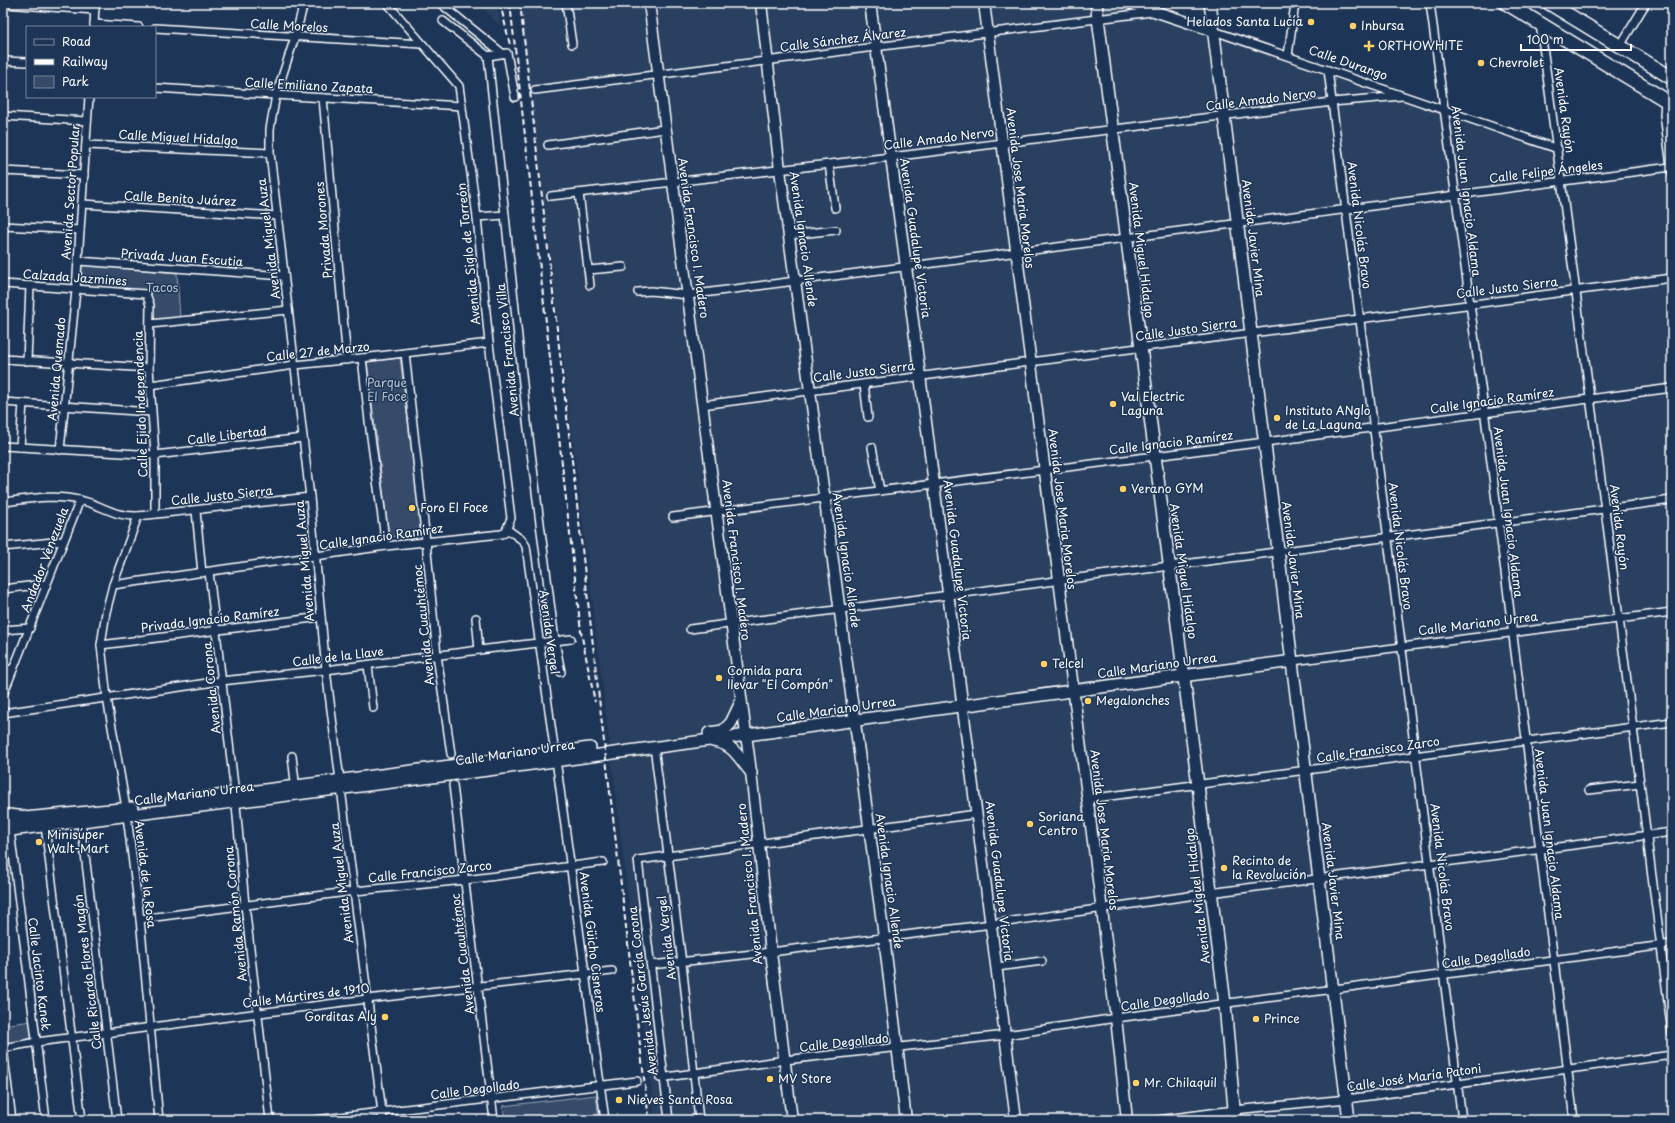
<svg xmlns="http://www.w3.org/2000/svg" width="1675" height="1123" viewBox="0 0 1675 1123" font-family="'Playpen Sans',sans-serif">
<rect width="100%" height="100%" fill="#1d3557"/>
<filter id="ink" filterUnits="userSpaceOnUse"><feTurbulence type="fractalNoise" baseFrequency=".025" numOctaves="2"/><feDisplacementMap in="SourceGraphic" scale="8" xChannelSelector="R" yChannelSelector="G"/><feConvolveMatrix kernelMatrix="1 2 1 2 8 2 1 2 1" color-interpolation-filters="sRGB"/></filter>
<g filter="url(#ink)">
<g fill="#2a4161">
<path d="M 478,3 L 497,3 L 500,26 Z"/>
<path d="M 520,3 L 1141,3 L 1554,142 L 1559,176 L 1668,159 L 1663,115 L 1672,121 L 1672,1120 L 655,1120 Z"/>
</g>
<g fill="#364b69" stroke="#9aa5b4">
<path d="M 1101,3 L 1115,3 L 1134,11 L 1103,15 Z"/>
<path d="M 80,264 L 177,273 L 180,319 L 150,322 L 152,306 L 142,291 L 136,289 L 78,287 Z"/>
<path d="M 400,358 L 422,533 L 389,537 L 367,362 Z"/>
<path d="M 32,1021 L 35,1041 L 5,1046 L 3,1025 Z"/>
<path d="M 596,1095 L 599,1120 L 505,1120 L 503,1106 Z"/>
</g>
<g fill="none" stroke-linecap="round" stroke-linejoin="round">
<g stroke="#fff" stroke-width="10">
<g id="street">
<path d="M 304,3 L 295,37 L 276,95 L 270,129 L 270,153 L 310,497 L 326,670 L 383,1120"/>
<path d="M 440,3 L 502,53"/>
<path d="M 566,3 L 572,44"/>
<path d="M 1430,3 L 1493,477 L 1574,1120"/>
<path d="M 3,4 L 95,10"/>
<path d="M 443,21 L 488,56"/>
<path d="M 94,24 L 139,27"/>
<path d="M 1540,24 L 1605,509 L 1672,1033"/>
<path d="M 94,27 L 95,3"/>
<path d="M 155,28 L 422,44"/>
<path d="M 1214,31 L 1558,149"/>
<path d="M 1620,46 L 1646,3"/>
<path d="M 488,56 L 527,421 L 555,641 L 561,672"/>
<path d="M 488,56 L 507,53 L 515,97"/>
<path d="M 1288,56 L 1295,3"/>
<path d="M 3,61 L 27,62"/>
<path d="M 1328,70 L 1462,1120"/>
<path d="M 155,88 L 462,106"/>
<path d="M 535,90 L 1152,12"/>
<path d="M 323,98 L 347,360"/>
<path d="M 1665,99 L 1664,115 L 1672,173"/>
<path d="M 3,116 L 87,121"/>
<path d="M 86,145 L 270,153"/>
<path d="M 548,145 L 665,129"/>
<path d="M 829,164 L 835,208"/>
<path d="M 3,171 L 84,175"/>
<path d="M 579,193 L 590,285"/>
<path d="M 551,196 L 891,157 L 1332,102 L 1402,96"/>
<path d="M 82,204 L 278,216"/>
<path d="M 477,217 L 505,215"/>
<path d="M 3,226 L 80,230"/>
<path d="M 789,235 L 836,230"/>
<path d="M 78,261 L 284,276"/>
<path d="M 588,270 L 623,267"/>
<path d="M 3,284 L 146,294 L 150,305 L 149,368 L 155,455 L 155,514"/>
<path d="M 638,292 L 651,291 L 688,295 L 1671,167"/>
<path d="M 150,324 L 288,310"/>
<path d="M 405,353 L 426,541 L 437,655 L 451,754"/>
<path d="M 362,358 L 370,430 L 386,546"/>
<path d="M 3,359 L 149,368"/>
<path d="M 27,361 L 30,286"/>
<path d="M 864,384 L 868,417"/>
<path d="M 150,385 L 295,365 L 362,358 L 489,343"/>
<path d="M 3,402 L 151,412"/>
<path d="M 702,405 L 1672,278"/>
<path d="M 3,446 L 155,455 L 303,438"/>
<path d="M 20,447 L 23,403"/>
<path d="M 872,447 L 880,491"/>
<path d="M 60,450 L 76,290 L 89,97"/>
<path d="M 3,502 C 29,499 54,494 79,500 C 101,504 113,517 138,516 L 310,497"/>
<path d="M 196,511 L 202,573"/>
<path d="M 138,516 L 113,585 L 106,612 L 101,645 L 107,698 L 126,808 L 140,919 L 159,1120"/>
<path d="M 673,517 L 1265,442 L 1672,388"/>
<path d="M 507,529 L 522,540 L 526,546 L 554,747"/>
<path d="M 3,547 L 63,541"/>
<path d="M 209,572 L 235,794 L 245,905 L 270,1120"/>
<path d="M 113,585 L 386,546 L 501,534 L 505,533 L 511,518 L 489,343 L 477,217 L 459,86 L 387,3"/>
<path d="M 3,589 L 46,584"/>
<path d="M 476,618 L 479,650"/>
<path d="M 690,629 L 1672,500"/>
<path d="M 3,630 L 30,628"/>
<path d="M 101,645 L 321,617"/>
<path d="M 1293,661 L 1672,612"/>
<path d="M 368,665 L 373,708"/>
<path d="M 3,670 L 13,669"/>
<path d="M 3,695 L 80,500"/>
<path d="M 3,713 L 221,681 L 326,670 L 479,650 L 571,639"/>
<path d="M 655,754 L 682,963 L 699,1120"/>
<path d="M 292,756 L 296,790"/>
<path d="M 557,767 L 605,1120"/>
<path d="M 453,785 L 494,1120"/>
<path d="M 1589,790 L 1640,784"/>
<path d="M 1087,799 L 1672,722"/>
<path d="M 81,821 L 117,1120"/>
<path d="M 45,826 L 82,1120"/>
<path d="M 10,830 L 46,1120"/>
<path d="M 140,919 L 355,891 L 465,880 L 603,862"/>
<path d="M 651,965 L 771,952 L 992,924 L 1210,893 L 1672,832"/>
<path d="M 997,967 L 1042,961"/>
<path d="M 3,1048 L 37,1042 L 367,999 L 612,971"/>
<path d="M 3,1049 L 12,1120"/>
<path d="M 660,1078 L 785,1060 L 1006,1035 L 1116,1018 L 1672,944"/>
<path d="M 315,1120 L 637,1081"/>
<path d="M 669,1120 L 638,860 L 977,814"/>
<path d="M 1158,1120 L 1234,1110 L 1347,1099 L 1672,1055"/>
</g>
</g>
<g stroke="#fff" stroke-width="13">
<g id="secondary">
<path d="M 649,3 L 751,772 L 771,952 L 792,1120"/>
<path d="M 761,3 L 780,170 L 884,937 L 906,1120"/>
<path d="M 870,3 L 906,267 L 1016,1120"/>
<path d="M 984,3 L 1116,1018 L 1127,1120"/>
<path d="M 1130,3 L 1214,31"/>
<path d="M 3,814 L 23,816"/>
</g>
</g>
<g stroke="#fff" stroke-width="14">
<g id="primary">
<path d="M 1096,3 L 1198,785 L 1225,1004 L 1235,1120"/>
<path d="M 1210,3 L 1349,1120"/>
<path d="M 709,733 L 723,731 L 731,723 L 741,702"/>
<path d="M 713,741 C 734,744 738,757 751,772"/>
<path d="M 171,802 L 590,748"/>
<path d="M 3,820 L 132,808"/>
<path d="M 3,831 L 488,770 L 1293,661"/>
</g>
</g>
<g stroke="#fff" stroke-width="16">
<g id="highway">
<path d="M 1506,3 L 1672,104"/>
<path d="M 1549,3 L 1672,78"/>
</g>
</g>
<use href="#street" stroke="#1d3557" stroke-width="7"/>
<use href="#secondary" stroke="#1d3557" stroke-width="10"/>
<use href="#primary" stroke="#1d3557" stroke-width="11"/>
<use href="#highway" stroke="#1d3557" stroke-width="13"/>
<g stroke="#fff" stroke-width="2" stroke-dasharray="6 3" stroke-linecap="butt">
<path d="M 500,3 L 510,45"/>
<path d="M 510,3 L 581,632 L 595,702"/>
<path d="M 520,3 L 604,742 L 649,1120"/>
</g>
</g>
</g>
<g fill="#ffd166" stroke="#1d3557" stroke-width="1.5">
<circle cx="1311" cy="22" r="4"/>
<circle cx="1353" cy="26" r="4"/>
<path d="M1367 40h4v4h4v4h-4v4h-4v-4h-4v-4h4z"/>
<circle cx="1481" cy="63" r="4"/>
<circle cx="1113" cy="404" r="4"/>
<circle cx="1277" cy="418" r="4"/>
<circle cx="1123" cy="489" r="4"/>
<circle cx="412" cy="508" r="4"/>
<circle cx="1044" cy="664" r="4"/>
<circle cx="719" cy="678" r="4"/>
<circle cx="1088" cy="701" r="4"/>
<circle cx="1030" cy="824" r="4"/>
<circle cx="39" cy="842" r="4"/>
<circle cx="1224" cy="868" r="4"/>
<circle cx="385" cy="1017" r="4"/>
<circle cx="1256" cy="1019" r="4"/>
<circle cx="770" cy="1079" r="4"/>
<circle cx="1136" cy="1083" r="4"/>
<circle cx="619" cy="1100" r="4"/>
</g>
<g text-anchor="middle" stroke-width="3" stroke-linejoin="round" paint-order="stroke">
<g font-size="12" fill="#fff" stroke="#1d3557" text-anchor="start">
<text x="1303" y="26" text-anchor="end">Helados Santa Lucía</text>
<text x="1361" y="30">Inbursa</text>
<text x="1378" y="50">ORTHOWHITE</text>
<text x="1489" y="67">Chevrolet</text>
<text x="1121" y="401">Val Electric<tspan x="1121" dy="14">Laguna</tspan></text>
<text x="1285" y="415">Instituto ANglo<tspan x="1285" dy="14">de La Laguna</tspan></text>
<text x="1131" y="493">Verano GYM</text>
<text x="420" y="512">Foro El Foce</text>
<text x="1052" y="668">Telcel</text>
<text x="727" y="675">Comida para<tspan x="727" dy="14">llevar "El Compón"</tspan></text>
<text x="1096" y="705">Megalonches</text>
<text x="1038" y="821">Soriana<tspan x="1038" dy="14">Centro</tspan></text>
<text x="47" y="839">Minisúper<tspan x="47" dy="14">Walt-Mart</tspan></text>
<text x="1232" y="865">Recinto de<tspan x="1232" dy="14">la Revolución</tspan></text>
<text x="377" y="1021" text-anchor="end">Gorditas Aly</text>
<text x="1264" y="1023">Prince</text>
<text x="778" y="1083">MV Store</text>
<text x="1144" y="1087">Mr. Chilaquil</text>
<text x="627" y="1104">Nieves Santa Rosa</text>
</g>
<g font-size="12" fill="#fff" stroke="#1d3557">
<text transform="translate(289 26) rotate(3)" y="4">Calle Morelos</text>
<text transform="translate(843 40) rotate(-7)" y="4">Calle Sánchez Álvarez</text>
<text transform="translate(1348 63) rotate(19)" y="4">Calle Durango</text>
<text transform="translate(309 86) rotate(3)" y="4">Calle Emiliano Zapata</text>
<text transform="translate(1261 100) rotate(-7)" y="4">Calle Amado Nervo</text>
<text transform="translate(1564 110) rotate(82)" y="4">Avenida Rayón</text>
<text transform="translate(178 138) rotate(3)" y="4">Calle Miguel Hidalgo</text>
<text transform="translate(939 139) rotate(-7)" y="4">Calle Amado Nervo</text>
<text transform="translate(1546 172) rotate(-7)" y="4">Calle Felipe Ángeles</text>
<text transform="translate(1020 188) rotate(83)" y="4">Avenida Jose Maria Morelos</text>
<text transform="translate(1466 191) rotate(83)" y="4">Avenida Juan Ignacio Aldama</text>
<text transform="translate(71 192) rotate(-86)" y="4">Avenida Sector Popular</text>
<text transform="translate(180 199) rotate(3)" y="4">Calle Benito Juárez</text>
<text transform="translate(1359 225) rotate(83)" y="4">Avenida Nicolás Bravo</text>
<text transform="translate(324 230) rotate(-95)" y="4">Privada Morones</text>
<text transform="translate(693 238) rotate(82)" y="4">Avenida Francisco I. Madero</text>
<text transform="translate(915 238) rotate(82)" y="4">Avenida Guadalupe Victoria</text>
<text transform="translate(1253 238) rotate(83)" y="4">Avenida Javier Mina</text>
<text transform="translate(269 239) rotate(-97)" y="4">Avenida Miguel Auza</text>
<text transform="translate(803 239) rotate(82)" y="4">Avenida Ignacio Allende</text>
<text transform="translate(1141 250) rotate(83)" y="4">Avenida Miguel Hidalgo</text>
<text transform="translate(469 254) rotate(-96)" y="4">Avenida Siglo de Torreón</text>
<text transform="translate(182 258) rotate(4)" y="4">Privada Juan Escutia</text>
<text transform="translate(75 278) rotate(4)" y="4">Calzada Jazmines</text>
<text transform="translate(1507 288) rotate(-7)" y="4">Calle Justo Sierra</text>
<text transform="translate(1186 330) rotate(-8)" y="4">Calle Justo Sierra</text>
<text transform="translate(508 350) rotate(-96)" y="4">Avenida Francisco Villa</text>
<text transform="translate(318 352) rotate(-6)" y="4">Calle 27 de Marzo</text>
<text transform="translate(57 369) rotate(-85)" y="4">Avenida Quemado</text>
<text transform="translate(864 372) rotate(-7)" y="4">Calle Justo Sierra</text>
<text transform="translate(1492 401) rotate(-8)" y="4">Calle Ignacio Ramírez</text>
<text transform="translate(141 404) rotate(-92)" y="4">Calle Ejido Independencia</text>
<text transform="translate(227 436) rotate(-7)" y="4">Calle Libertad</text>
<text transform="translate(1171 443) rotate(-7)" y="4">Calle Ignacio Ramírez</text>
<text transform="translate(222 496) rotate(-6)" y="4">Calle Justo Sierra</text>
<text transform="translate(1062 509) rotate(83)" y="4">Avenida Jose Maria Morelos</text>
<text transform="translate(1508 512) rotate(83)" y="4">Avenida Juan Ignacio Aldama</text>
<text transform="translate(1619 527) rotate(83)" y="4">Avenida Rayón</text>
<text transform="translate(381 537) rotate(-8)" y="4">Calle Ignacio Ramírez</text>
<text transform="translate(1400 546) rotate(83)" y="4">Avenida Nicolás Bravo</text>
<text transform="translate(45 560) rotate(-69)" y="4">Andador Venezuela</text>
<text transform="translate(736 560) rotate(83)" y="4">Avenida Francisco I. Madero</text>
<text transform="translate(846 560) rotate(82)" y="4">Avenida Ignacio Allende</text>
<text transform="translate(957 560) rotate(83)" y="4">Avenida Guadalupe Victoria</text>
<text transform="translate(1293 560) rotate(83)" y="4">Avenida Javier Mina</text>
<text transform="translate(305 561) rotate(-95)" y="4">Avenida Miguel Auza</text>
<text transform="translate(1183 571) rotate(82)" y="4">Avenida Miguel Hidalgo</text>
<text transform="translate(210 620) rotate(-7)" y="4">Privada Ignacio Ramírez</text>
<text transform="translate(1478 624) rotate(-7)" y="4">Calle Mariano Urrea</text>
<text transform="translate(424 625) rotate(-96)" y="4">Avenida Cuauhtémoc</text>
<text transform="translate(549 632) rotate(82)" y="4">Avenida Vergel</text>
<text transform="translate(338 657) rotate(-7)" y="4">Calle de la Llave</text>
<text transform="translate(1157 666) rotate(-8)" y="4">Calle Mariano Urrea</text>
<text transform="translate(212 688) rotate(-96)" y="4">Avenida Corona</text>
<text transform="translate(836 710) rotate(-8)" y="4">Calle Mariano Urrea</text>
<text transform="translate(1378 750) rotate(-8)" y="4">Calle Francisco Zarco</text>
<text transform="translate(515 753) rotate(-8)" y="4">Calle Mariano Urrea</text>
<text transform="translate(194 794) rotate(-7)" y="4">Calle Mariano Urrea</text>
<text transform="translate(1104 830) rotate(83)" y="4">Avenida Jose Maria Morelos</text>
<text transform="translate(1549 834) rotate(83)" y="4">Avenida Juan Ignacio Aldama</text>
<text transform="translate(1442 867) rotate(83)" y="4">Avenida Nicolás Bravo</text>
<text transform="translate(430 872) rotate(-6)" y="4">Calle Francisco Zarco</text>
<text transform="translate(145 874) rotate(83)" y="4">Avenida de la Rosa</text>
<text transform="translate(889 881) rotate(82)" y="4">Avenida Ignacio Allende</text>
<text transform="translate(999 881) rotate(83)" y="4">Avenida Guadalupe Victoria</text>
<text transform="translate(1333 881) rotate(83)" y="4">Avenida Javier Mina</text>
<text transform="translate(342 883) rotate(-97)" y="4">Avenida Miguel Auza</text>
<text transform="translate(750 884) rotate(-96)" y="4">Avenida Francisco I. Madero</text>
<text transform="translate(1198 896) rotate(-97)" y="4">Avenida Miguel Hidalgo</text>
<text transform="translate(236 914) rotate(-96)" y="4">Avenida Ramón Corona</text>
<text transform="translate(667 938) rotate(-97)" y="4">Avenida Vergel</text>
<text transform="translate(592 942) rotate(83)" y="4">Avenida Güicho Cisneros</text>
<text transform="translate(463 954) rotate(-97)" y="4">Avenida Cuauhtémoc</text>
<text transform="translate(1486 958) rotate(-8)" y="4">Calle Degollado</text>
<text transform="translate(88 972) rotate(-97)" y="4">Calle Ricardo Flores Magón</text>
<text transform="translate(39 974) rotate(83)" y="4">Calle Jacinto Kanek</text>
<text transform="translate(643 991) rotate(-97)" y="4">Avenida Jesús García Corona</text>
<text transform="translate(306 996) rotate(-7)" y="4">Calle Mártires de 1910</text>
<text transform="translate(1165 1001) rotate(-8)" y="4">Calle Degollado</text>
<text transform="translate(844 1043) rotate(-6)" y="4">Calle Degollado</text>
<text transform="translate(1414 1078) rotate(-8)" y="4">Calle José María Patoni</text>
<text transform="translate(475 1090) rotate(-7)" y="4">Calle Degollado</text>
</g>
<g font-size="12" fill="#b9c0ca" stroke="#1d3557">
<text x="162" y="292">Tacos</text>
<text x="387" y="387">Parque<tspan x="387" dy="14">El Foce</tspan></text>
</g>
</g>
<rect width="1675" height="1123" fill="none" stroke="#1d3557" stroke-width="16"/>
<rect x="8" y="8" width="1659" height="1107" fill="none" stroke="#fff" stroke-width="1.5" filter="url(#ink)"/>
<rect x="26" y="26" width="130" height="72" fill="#1d3557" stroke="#77869a"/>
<rect x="34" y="39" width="20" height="6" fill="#1d3557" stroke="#77869a"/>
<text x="62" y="46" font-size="12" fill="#ffffff">Road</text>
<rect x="34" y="59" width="20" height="6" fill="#ffffff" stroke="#77869a"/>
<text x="62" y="66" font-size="12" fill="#ffffff">Railway</text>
<rect x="34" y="76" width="20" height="12" fill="#364b69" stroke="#77869a"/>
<text x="62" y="86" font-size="12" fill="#ffffff">Park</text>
<path d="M1521 44v6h110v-6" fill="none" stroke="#ffffff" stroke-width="2"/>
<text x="1527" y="44" font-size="12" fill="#ffffff" stroke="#1d3557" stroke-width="3" paint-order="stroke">100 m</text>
</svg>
